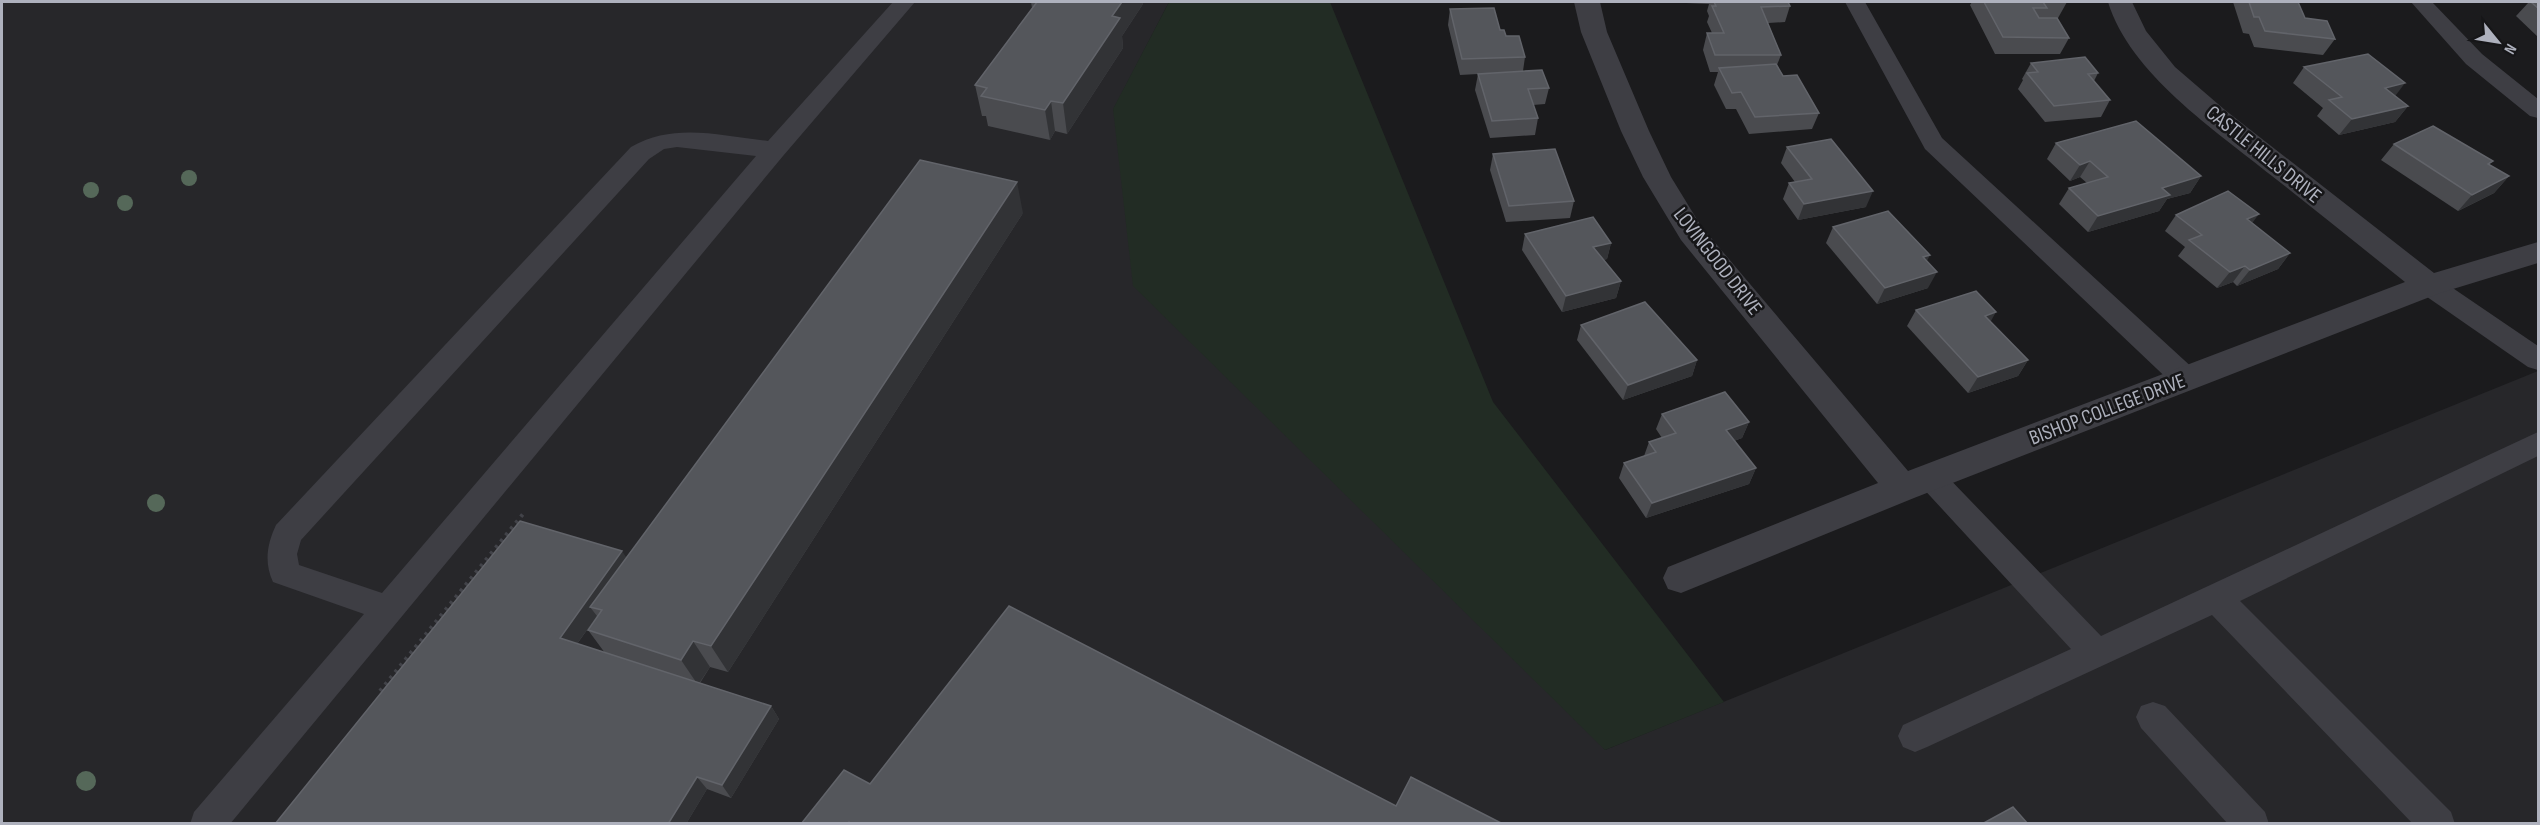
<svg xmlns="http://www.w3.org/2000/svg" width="2540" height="825" viewBox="0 0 2540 825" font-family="'Sofia Sans Condensed',sans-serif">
<rect width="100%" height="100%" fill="#1b1b1d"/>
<path fill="#27272a" d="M 2,2 L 1169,2 L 1113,110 L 1605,750 L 2538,371 L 2538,823 L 2,824 Z"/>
<path fill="#222c24" d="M 1169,2 L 1330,2 L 1493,402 L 1724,702 L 1605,750 L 1133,286 L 1113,109 Z"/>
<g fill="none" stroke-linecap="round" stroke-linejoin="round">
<path stroke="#424349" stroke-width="4" stroke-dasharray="3 5" stroke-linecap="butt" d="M 380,691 L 523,514"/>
<g fill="#3e3e44" fill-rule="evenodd">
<path d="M 893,2 L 915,2 L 783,156 L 230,824 L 190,824 L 194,812 L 364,614 L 273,582 C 264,563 267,544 276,525 L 631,147 C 675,122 720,136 768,141 ZM 677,147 L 756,156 L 382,593 L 299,565 L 297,554 L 301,540 L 649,159 L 664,149 Z"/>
<path d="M 1845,2 L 1865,2 L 1942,138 L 2196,371 L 2200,379 L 2196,387 L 2186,390 L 2176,387 L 1925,149 Z"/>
<path d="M 2411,2 L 2432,2 L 2482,54 L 2538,99 L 2538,118 L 2530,116 L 2466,64 Z"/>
<path d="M 2429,276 L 2438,278 L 2538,346 L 2538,370 L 2528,367 L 2420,292 L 2416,285 L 2420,278 Z"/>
<path d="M 2538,432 L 2538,456 L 2240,601 L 2451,812 L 2455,824 L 2413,824 L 2212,615 L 1927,747 L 1915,752 L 1903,747 L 1898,736 L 1903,725 L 2071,649 L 1920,485 L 1915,477 L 1920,469 L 1930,465 L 1940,469 L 2101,636 Z"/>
<path d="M 2153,702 L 2165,706 L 2265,812 L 2269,824 L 2228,824 L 2141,728 L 2136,717 L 2141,706 Z"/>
</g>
<path fill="#3e3e44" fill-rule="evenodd" d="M 1574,2 L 1600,2 L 1607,32 L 1649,131 L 1671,177 L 1701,226 L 1908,471 L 2405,282 C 2361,247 2317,211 2272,176 C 2215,130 2130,74 2108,2 L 2132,2 L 2146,31 L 2175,67 L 2225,110 L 2434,273 L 2538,242 L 2538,263 L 2440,293 L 1914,498 L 1681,593 L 1668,589 L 1663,578 L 1668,567 L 1878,483 L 1681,240 L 1643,177 L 1621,131 L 1581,32 Z"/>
</g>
<g fill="#556859">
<circle cx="189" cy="178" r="8"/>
<circle cx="91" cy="190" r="8"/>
<circle cx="125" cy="203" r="8"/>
<circle cx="156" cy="503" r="9"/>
<circle cx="86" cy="781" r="10"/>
</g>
<g fill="#4a4b4f" fill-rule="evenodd">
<path d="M 1031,2 L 1142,2 L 1143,4 L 1122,36 L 1123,48 L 1067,134 L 1055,131 L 1050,140 L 988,126 L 986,116 L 982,116 L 975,85 L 1032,8 Z"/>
<path d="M 1685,2 L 1788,2 L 1790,6 L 1785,22 L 1768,23 L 1781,55 L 1777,65 L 1783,76 L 1819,113 L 1812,129 L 1749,134 L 1736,109 L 1726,109 L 1714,85 L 1718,72 L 1710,72 L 1703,50 L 1707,33 L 1712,33 L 1707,22 L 1709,16 L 1707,11 L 1709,4 L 1686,3 Z"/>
<path d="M 1972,2 L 2067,2 L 2058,18 L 2042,18 L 2069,38 L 2060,54 L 1995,54 L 1970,5 Z"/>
<path d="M 2233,2 L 2298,2 L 2305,18 L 2335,39 L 2323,55 L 2254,47 L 2249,34 L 2243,33 Z"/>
<path d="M 2529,2 L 2538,2 L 2538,37 L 2516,16 Z"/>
<path d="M 1450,9 L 1500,30 L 1525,57 L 1523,71 L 1549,88 L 1545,104 L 1533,105 L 1538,118 L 1535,135 L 1490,138 L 1475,90 L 1478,74 L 1460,75 L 1448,25 Z"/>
<path d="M 2031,63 L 2098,73 L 2094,81 L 2110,100 L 2101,117 L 2045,122 L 2018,89 L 2023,80 L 2022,79 Z"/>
<path d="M 2304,67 L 2395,96 L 2408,106 L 2395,122 L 2339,135 L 2317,116 L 2323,108 L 2293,83 Z"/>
<path d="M 2056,143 L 2201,176 L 2190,193 L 2167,199 L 2159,211 L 2088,232 L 2059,204 L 2069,188 L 2087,183 L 2080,177 L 2070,181 L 2047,159 Z"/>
<path d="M 2394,144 L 2490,165 L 2509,176 L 2494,193 L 2458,211 L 2381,160 Z"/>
<path d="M 1787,147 L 1866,207 L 1798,220 L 1783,199 L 1789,183 L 1795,182 L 1781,163 Z"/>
<path d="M 1493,154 L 1574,201 L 1570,218 L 1506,222 L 1490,170 Z"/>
<path d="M 1023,213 L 728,672 L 710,667 L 700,683 L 771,706 L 779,719 L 731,798 L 707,789 L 686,824 L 275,824 L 626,558 ZM 597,616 L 597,617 L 588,630 L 605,653 L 577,644 Z"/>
<path d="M 2176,215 L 2252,223 L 2290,253 L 2278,269 L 2237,286 L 2233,282 L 2217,288 L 2178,256 L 2185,247 L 2165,231 Z"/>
<path d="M 1833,227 L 1927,262 L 1928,288 L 1877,304 L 1826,243 Z"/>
<path d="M 1525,234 L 1611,243 L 1607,259 L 1603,260 L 1621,281 L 1616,298 L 1562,312 L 1522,250 Z"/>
<path d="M 1916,310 L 1991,322 L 2028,360 L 2018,376 L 1968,393 L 1907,326 Z"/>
<path d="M 1581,325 L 1697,360 L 1692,376 L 1623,400 L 1577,340 Z"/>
<path d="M 1662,414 L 1749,422 L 1742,438 L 1734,441 L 1756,468 L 1749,484 L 1646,518 L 1619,478 L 1624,463 L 1644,456 L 1649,442 L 1662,438 L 1656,429 Z"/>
</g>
<g fill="#323336">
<path d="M 1122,2 L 1142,2 L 1143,4 L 1122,36 L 1123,48 L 1067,134 L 1063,103 L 1112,16 Z"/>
<path d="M 2405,83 L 2393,99 L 2385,88 Z"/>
<path d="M 1051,101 L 1055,131 L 1050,140 L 1045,110 Z"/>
<path d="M 2408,106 L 2395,122 L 2339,135 L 2352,119 Z"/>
<path d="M 2090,161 L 2080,177 L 2070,181 L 2080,165 Z"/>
<path d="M 2201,176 L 2190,193 L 2167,199 L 2159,211 L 2088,232 L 2098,216 L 2162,188 Z"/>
<path d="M 2509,176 L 2494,193 L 2458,211 L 2472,195 Z"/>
<path d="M 1017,182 L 1023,213 L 728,672 L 711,646 Z"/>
<path d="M 1873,191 L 1866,207 L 1798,220 L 1804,204 Z"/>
<path d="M 2259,214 L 2247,230 L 2247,219 Z"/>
<path d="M 1611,243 L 1607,259 L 1589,264 L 1593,247 Z"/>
<path d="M 2290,253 L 2278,269 L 2237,286 L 2250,270 Z"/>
<path d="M 1930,255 L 1922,271 L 1923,257 Z"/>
<path d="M 2245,266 L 2233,282 L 2217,288 L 2230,272 Z"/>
<path d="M 1937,272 L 1928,288 L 1877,304 L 1885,288 Z"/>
<path d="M 1621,281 L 1616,298 L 1562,312 L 1566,296 Z"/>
<path d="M 1996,312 L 1987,328 L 1985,316 Z"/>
<path d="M 1697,360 L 1692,376 L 1623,400 L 1628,385 Z"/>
<path d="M 2028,360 L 2018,376 L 1968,393 L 1978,377 Z"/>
<path d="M 1749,422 L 1742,438 L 1720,446 L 1726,430 Z"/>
<path d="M 1756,468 L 1749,484 L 1646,518 L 1652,503 Z"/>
<path d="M 622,551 L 632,566 L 590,607 L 597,616 L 571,652 L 560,638 Z"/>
<path d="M 693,641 L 710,667 L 698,685 L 681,660 Z"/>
<path d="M 771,706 L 779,719 L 731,798 L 722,785 Z"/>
<path d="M 697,777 L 707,789 L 686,824 L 668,824 Z"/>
</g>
<g fill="#54565b" stroke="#62646a" stroke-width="1.5">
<path d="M 1037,2 L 1122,2 L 1112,16 L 1120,18 L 1063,103 L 1051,101 L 1045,110 L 981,96 L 987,88 L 975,85 Z"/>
<path d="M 1714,2 L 1788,2 L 1790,6 L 1761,7 L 1781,55 L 1715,55 L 1707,33 L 1724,33 L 1712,6 L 1716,6 Z"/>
<path d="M 1984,2 L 2067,2 L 2043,2 L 2047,8 L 2033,8 L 2039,18 L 2057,18 L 2069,38 L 2003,37 Z"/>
<path d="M 2249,2 L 2298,2 L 2305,18 L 2327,21 L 2335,39 L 2265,31 L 2259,17 L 2254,17 Z"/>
<path d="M 2531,2 L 2538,2 L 2538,8 Z"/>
<path d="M 1494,8 L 1500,30 L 1504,30 L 1506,36 L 1519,36 L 1525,57 L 1462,59 L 1450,9 Z"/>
<path d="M 2368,54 L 2405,83 L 2385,88 L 2408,106 L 2352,119 L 2329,100 L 2342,97 L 2304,67 Z"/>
<path d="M 2085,57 L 2098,73 L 2088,74 L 2110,100 L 2054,106 L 2027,73 L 2038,72 L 2031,63 Z"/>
<path d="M 1776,64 L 1783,76 L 1797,75 L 1819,113 L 1755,117 L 1741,92 L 1732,93 L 1719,68 Z"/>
<path d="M 1542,70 L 1549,88 L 1528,89 L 1538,118 L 1492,121 L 1478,74 Z"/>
<path d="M 2136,121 L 2201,176 L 2162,188 L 2170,195 L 2098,216 L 2069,188 L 2108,177 L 2090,161 L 2080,165 L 2056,143 Z"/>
<path d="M 2433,126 L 2493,161 L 2488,164 L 2509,176 L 2472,195 L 2394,144 Z"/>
<path d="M 1831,139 L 1873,191 L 1804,204 L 1789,183 L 1812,179 L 1787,147 Z"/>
<path d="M 1555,149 L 1574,201 L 1509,206 L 1493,154 Z"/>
<path d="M 920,160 L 1017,182 L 711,646 L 693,641 L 681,660 L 588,630 L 602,610 L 590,607 Z"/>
<path d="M 2228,191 L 2259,214 L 2247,219 L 2290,253 L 2250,270 L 2245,266 L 2230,272 L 2189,240 L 2202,235 L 2176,215 Z"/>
<path d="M 1888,211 L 1930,255 L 1923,257 L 1937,272 L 1885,288 L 1833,227 Z"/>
<path d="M 1593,217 L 1611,243 L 1593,247 L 1621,281 L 1566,296 L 1525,234 Z"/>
<path d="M 1976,291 L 1996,312 L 1985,316 L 2028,360 L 1978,377 L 1916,310 Z"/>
<path d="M 1645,302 L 1697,360 L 1628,385 L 1581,325 Z"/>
<path d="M 1725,392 L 1749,422 L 1726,430 L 1756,468 L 1652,503 L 1624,463 L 1656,452 L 1649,442 L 1676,433 L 1662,414 Z"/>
<path d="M 520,521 L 622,551 L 560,638 L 771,706 L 722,785 L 697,777 L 668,824 L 275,824 Z"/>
<path d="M 1009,606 L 1396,806 L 1411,777 L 1503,824 L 851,824 L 849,822 L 848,824 L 801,824 L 844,770 L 870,784 Z"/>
<path d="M 2013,807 L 2028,824 L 1982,824 Z"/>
</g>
<g text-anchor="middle" stroke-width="5" stroke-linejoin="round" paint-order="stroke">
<g font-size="21" fill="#aeb1bd" stroke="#161618">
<text transform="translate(2264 154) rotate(39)" y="7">CASTLE HILLS DRIVE</text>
<text transform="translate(1718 261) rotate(52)" y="7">LOVINGOOD DRIVE</text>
<text transform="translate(2107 409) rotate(-21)" y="7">BISHOP COLLEGE DRIVE</text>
</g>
</g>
<rect width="2540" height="825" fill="none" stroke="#aeb1bd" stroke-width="6"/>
<g transform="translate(2498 42) rotate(120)" stroke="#161618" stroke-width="4.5" paint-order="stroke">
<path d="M0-4.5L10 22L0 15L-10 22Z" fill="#aeb1bd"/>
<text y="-9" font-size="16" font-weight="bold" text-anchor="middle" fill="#aeb1bd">N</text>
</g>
</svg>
